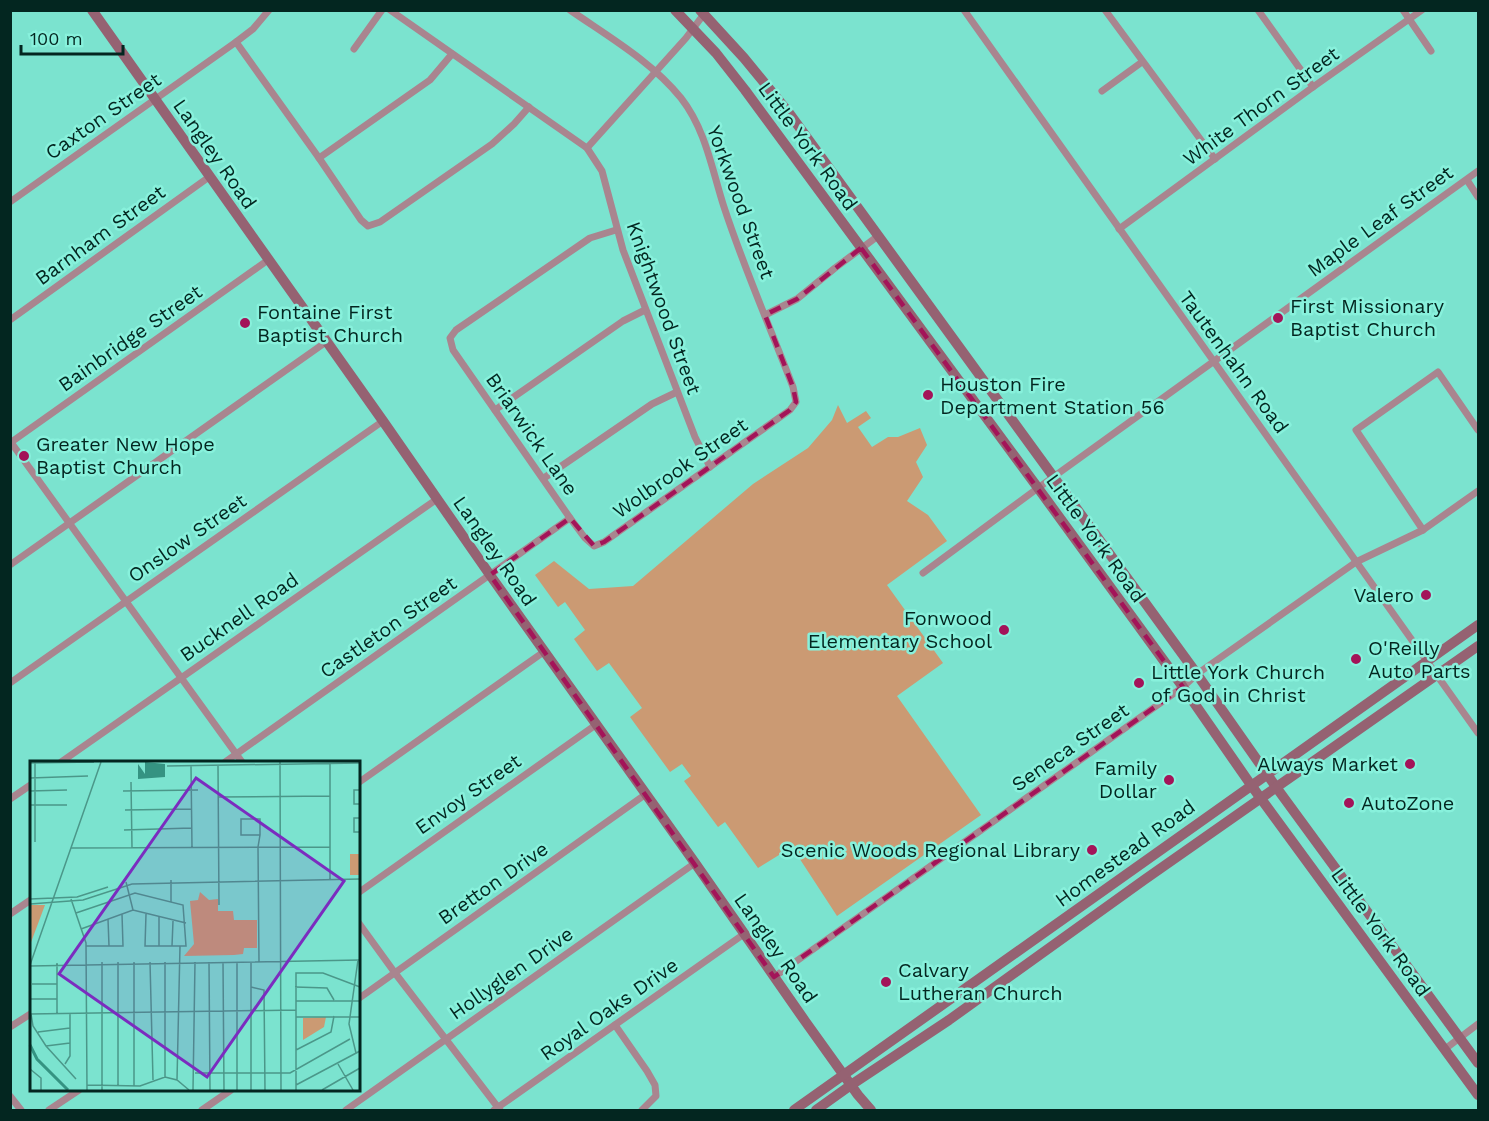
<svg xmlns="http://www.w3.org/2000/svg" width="1489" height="1121" viewBox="0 0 1489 1121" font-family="'Work Sans',sans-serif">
<rect width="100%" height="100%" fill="#7be3cf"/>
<path fill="#cb9a73" d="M 838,405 L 847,423 L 866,411 L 871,418 L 858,427 L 872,447 L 888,437 L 898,437 L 920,428 L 927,445 L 916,462 L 923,477 L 907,501 L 928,515 L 947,541 L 887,585 L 943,663 L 897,696 L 981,815 L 837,916 L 792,847 L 758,868 L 725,822 L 718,827 L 684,781 L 691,776 L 682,764 L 670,772 L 630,717 L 642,708 L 609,663 L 597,671 L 574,639 L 585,630 L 565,602 L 558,607 L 535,575 L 554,561 L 589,589 L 633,586 L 753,484 L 808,448 L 832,420 Z"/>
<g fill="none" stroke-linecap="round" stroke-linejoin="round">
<g stroke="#a9858f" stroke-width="7">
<path d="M 390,10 L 587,148 L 602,171 L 623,250 L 695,437 L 710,467"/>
<path d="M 570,10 C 609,37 651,61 681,98 C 706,130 712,170 724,207 C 744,268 770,327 793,387 L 796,402 L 790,410 L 604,542 L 594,546 L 585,538 L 570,518 L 453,350 L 450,338 L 456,330 L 590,238 L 616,230"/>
<path d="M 964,10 L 1478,733"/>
<path d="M 1105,10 L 1215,159"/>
<path d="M 1258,10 L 1313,87"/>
<path d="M 1403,10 L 1431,51"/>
<path d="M 236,42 L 319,158 L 361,220 L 368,226 L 380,222 L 492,144 L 514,124 L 529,107"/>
<path d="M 354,49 L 382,10"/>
<path d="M 1102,91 L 1142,62"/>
<path d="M 587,148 L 686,38 L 704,14"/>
<path d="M 319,158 L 430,80 L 452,54"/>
<path d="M 1467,180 L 1478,197"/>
<path d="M 10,202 L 236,42 L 253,29 L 269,10"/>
<path d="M 1119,229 L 1313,87 L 1422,10"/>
<path d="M 765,315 L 797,299 L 835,268 L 878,236"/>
<path d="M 10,320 L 209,177"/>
<path d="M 495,410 L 623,321 L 645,310"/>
<path d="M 10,441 L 242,762"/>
<path d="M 10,443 L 268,260"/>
<path d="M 544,478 L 652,404 L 677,392"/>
<path d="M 1423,530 L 1356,430 L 1438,372 L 1478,430"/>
<path d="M 10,565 L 326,342"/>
<path d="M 923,573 L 1038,488 L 1478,171"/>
<path d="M 10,683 L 383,421"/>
<path d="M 61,762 L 437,499"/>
<path d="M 225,762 L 570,518"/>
<path d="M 358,783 L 545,651"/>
<path d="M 10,799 L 32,784"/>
<path d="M 358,893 L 597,724"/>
<path d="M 10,914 L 32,899"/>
<path d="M 358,922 L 395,973 L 500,1110"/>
<path d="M 774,977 L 1183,687 L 1197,674 L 1356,562 L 1423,530 L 1478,491"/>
<path d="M 358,999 L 646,794"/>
<path d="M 615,1025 L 647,1071 L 655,1085 L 656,1096 L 642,1110"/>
<path d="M 10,1027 L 32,1013"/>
<path d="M 1445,1049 L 1478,1024"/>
<path d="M 10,1096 L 21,1110"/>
<path d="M 49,1110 L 79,1090"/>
<path d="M 202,1110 L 231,1090"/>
<path d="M 346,1110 L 695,863"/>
<path d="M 494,1110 L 744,934"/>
</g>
<g stroke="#956272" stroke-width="10">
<path d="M 92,10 L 383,421 L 490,575 L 695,863 L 805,1021 L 858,1095 L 871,1110"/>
<path d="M 675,10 L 716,53 L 745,90 L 1038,488 L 1183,687 L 1251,785 L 1478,1095"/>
<path d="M 700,10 L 744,58 L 789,113 L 1194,670 L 1276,787 L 1478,1063"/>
<path d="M 794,1110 L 1478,625"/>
<path d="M 816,1110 L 851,1085 L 949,1020 L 1144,880 L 1478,646"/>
</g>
</g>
<path fill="none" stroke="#a31459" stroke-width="4.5" stroke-dasharray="12 8" stroke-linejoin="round" d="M 861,248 L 1183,687 L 774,977 L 490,575 L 570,518 L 594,546 L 604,542 L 790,410 L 796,402 L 793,387 L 765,315 L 797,299 Z"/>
<g fill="#a31459" stroke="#88f1dc" stroke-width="2">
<circle cx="1278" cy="318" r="6"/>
<circle cx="245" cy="323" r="6"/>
<circle cx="928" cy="395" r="6"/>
<circle cx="24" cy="456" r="6"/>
<circle cx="1426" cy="595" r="6"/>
<circle cx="1004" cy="630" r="6"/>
<circle cx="1356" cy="659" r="6"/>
<circle cx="1139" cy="683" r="6"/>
<circle cx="1410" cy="764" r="6"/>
<circle cx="1169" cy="780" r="6"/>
<circle cx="1349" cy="803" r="6"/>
<circle cx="1092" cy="850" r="6"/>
<circle cx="886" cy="982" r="6"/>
</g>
<g text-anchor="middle" stroke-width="5" stroke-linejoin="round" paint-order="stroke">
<g font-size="20" fill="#032620" stroke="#88f1dc">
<text transform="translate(1261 106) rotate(-36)" y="7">White Thorn Street</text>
<text transform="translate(103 116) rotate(-35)" y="7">Caxton Street</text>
<text transform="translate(808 146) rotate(54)" y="7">Little York Road</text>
<text transform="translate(215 154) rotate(55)" y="7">Langley Road</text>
<text transform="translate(741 202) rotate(70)" y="7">Yorkwood Street</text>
<text transform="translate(1380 221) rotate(-36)" y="7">Maple Leaf Street</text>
<text transform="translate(100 235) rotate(-36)" y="7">Barnham Street</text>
<text transform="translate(664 308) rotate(70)" y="7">Knightwood Street</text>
<text transform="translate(130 338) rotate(-35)" y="7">Bainbridge Street</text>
<text transform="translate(1234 362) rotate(54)" y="7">Tautenhahn Road</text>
<text transform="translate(532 434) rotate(55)" y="7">Briarwick Lane</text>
<text transform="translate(680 468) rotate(-35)" y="7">Wolbrook Street</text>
<text transform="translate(187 538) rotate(-35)" y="7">Onslow Street</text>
<text transform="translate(1096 538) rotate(54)" y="7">Little York Road</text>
<text transform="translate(495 551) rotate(55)" y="7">Langley Road</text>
<text transform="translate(239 617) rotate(-35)" y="7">Bucknell Road</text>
<text transform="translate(388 627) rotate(-35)" y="7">Castleton Street</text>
<text transform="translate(1070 747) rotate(-35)" y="7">Seneca Street</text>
<text transform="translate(468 794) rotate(-35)" y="7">Envoy Street</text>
<text transform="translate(1125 853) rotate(-36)" y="7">Homestead Road</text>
<text transform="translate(493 883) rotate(-35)" y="7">Bretton Drive</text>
<text transform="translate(1381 932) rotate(54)" y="7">Little York Road</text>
<text transform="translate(776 948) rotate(55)" y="7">Langley Road</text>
<text transform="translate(511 973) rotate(-35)" y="7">Hollyglen Drive</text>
<text transform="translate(609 1009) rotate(-35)" y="7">Royal Oaks Drive</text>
</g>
<g font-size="20" fill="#032620" stroke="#88f1dc" text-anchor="start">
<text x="1290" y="313">First Missionary<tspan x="1290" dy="23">Baptist Church</tspan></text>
<text x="257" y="319">Fontaine First<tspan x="257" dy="23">Baptist Church</tspan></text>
<text x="940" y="391">Houston Fire<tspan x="940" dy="23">Department Station 56</tspan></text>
<text x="36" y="451">Greater New Hope<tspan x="36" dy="23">Baptist Church</tspan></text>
<text x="1414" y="602" text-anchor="end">Valero</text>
<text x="992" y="625" text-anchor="end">Fonwood<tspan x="992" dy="23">Elementary School</tspan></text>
<text x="1368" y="655">O'Reilly<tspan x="1368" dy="23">Auto Parts</tspan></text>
<text x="1151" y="679">Little York Church<tspan x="1151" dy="23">of God in Christ</tspan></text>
<text x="1398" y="771" text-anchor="end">Always Market</text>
<text x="1157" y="775" text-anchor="end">Family<tspan x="1157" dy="23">Dollar</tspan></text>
<text x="1361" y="810">AutoZone</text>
<text x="1080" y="857" text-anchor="end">Scenic Woods Regional Library</text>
<text x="898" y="977">Calvary<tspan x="898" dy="23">Lutheran Church</tspan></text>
</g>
</g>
<g transform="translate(30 761)">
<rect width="330" height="330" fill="#7be3cf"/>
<path d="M 320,93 L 330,93 L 330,114 L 320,114 ZM 170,131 L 179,139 L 188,138 L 188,150 L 203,150 L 204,159 L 227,159 L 227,187 L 214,187 L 213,193 L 204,194 L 154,195 L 164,183 L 160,140 L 168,139 ZM 0,144 L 15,144 L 0,184 ZM 296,256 L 294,266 L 273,279 L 273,257 Z" fill="#cb9a73"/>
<path d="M 115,1 L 135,3 L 135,16 L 108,18 L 108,3 L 115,13 Z" fill="#359382"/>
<path fill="none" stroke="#359382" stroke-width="3" d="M 0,284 L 7,298 L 38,329"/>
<path fill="none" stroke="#4b9789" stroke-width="1.5" d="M 250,1 L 251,329M 0,2 L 64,1M 300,3 L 300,118M 137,5 L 330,2M 161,5 L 162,87M 188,5 L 189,144M 0,17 L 58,15M 101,21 L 102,87M 330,29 L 324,29 L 324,43 L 330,43M 0,30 L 37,29M 93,30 L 168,29M 188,36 L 300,35M 0,44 L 37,44M 95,49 L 162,48M 330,57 L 324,57 L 324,71 L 330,71M 94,69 L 162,67M 5,81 L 5,1M 41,87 L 300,86M 96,121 L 103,149M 0,138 L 47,136 L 78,126M 41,138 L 56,182 L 57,329M 141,141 L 141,119M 0,143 L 53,139 L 102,123 L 330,118M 46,152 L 105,132 L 153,144 L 156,185 L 115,185 L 116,153M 78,158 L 79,185M 51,168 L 103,149 L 156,162M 56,185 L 93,185 L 92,153M 129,185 L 129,156M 142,185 L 143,160M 72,201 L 72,329M 88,201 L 88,325M 104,201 L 104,325M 120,201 L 123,319M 135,201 L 135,316M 179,201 L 180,329M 193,201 L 194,329M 207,201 L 207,329M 221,201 L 221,329M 229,201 L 228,86 L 230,74 L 230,58 L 211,58 L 211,74 L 230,74M 27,202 L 27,253M 0,204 L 71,1M 0,205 L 330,199M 2,223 L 27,223M 221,226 L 234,229 L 235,329M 265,226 L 297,227 L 304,239M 0,238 L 27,238M 266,240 L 330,240M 0,253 L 266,249M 1,253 L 3,265 L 16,285 L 46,318M 266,256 L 330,256M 8,271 L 40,267M 16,285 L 40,282M 266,289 L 301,271 L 304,255M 326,292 L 319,263 L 328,199M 35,303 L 40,295 L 40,253M 308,303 L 323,329M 0,308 L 11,317 L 11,329M 165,312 L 260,312 L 320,278M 147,319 L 150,185M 57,324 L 110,325 L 135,316 L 147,319 L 159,329M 266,324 L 330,290M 163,329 L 165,201M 266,329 L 266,212 L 293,212 L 330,226M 292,329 L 330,307"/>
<path fill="#7b2cbf" fill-opacity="0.15" stroke="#7b2cbf" stroke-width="3" d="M 166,17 L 314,120 L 177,316 L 29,213 Z"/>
<rect width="330" height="330" fill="none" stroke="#032620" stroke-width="3"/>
</g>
<rect width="1489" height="1121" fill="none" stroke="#032620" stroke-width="24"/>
<path d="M21 45v9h102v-9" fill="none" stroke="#032620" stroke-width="3"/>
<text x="30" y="45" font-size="18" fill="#032620" stroke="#88f1dc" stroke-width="4.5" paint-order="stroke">100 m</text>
</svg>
